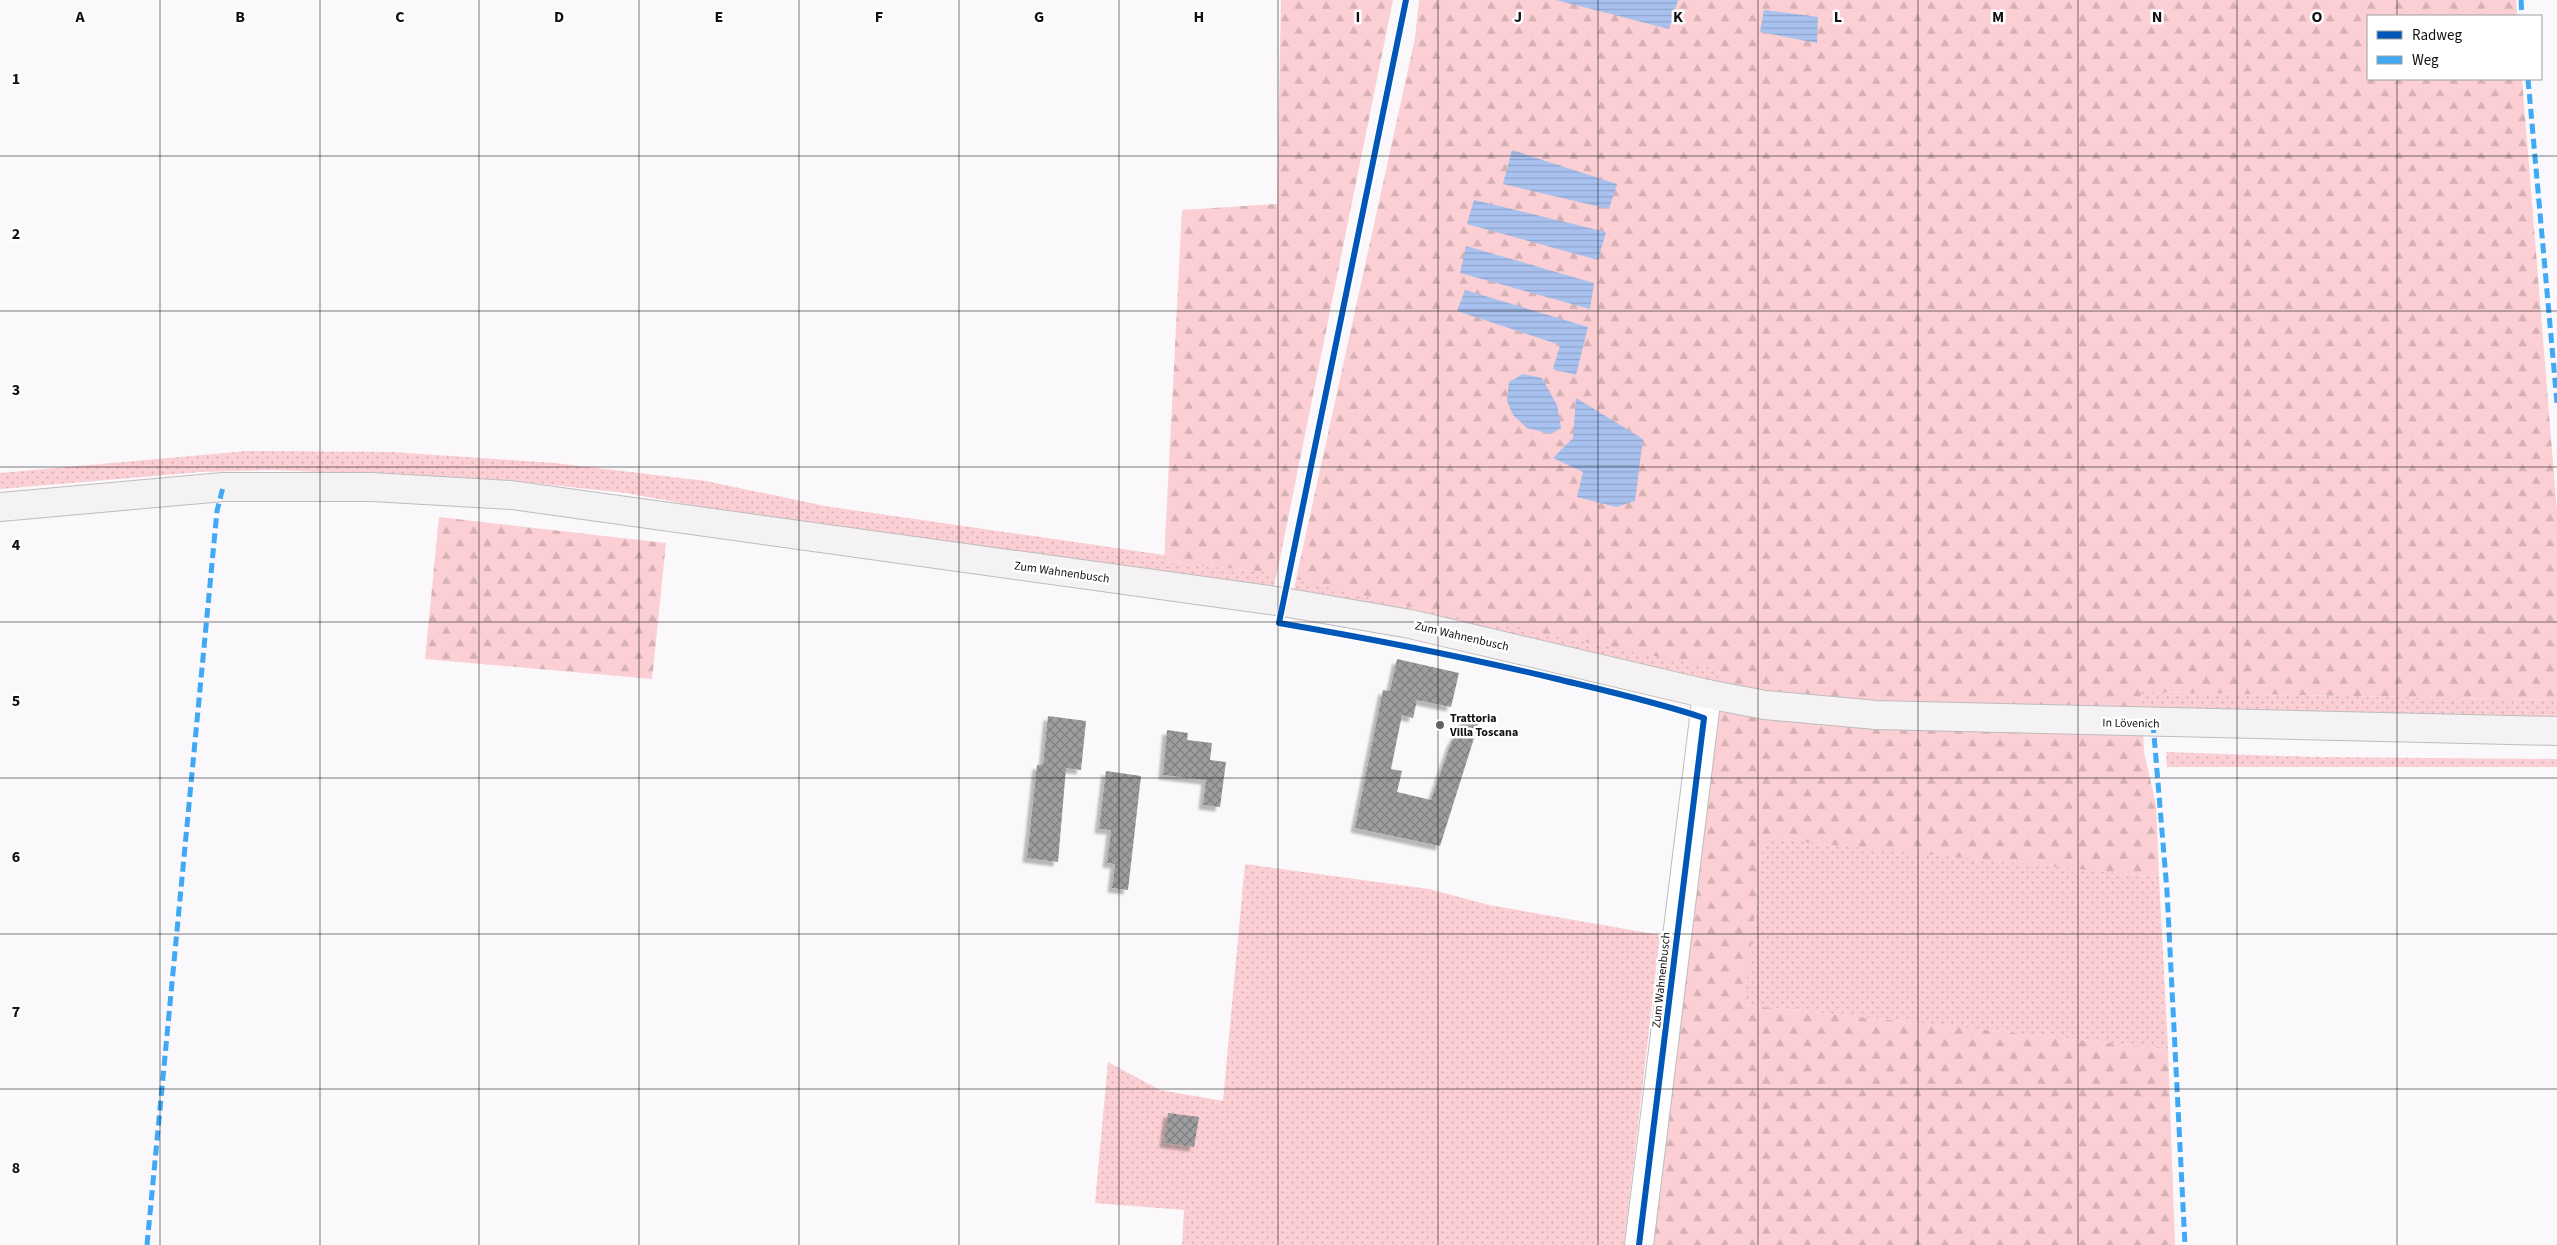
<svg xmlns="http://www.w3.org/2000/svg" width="2557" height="1245" viewBox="0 0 2557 1245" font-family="'Source Sans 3',sans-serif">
<defs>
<pattern id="grass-dots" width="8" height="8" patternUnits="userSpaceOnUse" patternTransform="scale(1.25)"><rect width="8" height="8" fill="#fbcfd3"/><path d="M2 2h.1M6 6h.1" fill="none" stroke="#d6b1b4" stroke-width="1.8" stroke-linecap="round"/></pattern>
<pattern id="forest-firs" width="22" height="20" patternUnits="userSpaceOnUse" patternTransform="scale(1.25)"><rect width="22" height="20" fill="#fbcfd3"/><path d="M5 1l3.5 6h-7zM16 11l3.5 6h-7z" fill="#d6b1b4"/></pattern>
<pattern id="water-rules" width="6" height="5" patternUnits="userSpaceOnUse" patternTransform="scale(1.25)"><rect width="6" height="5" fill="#a8c1ee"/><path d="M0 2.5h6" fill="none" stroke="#90a5cb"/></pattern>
<pattern id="building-cross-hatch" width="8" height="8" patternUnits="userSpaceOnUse" patternTransform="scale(1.25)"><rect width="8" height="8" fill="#9e9d9f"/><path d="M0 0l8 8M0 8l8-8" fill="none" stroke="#7f7f80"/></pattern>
<filter id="shadow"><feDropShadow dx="-4.5" dy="4.5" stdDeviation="1" flood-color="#0004"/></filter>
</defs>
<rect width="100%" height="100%" fill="#faf8fb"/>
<g fill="url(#grass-dots)">
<path d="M 247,451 L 393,452 L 555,463 L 706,481 L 825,506 L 1164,555 L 1164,562 L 1277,573 L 1273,590 L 735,513 L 626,493 L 506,480 L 272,470 L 201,472 L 0,489 L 0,473 Z"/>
<path d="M 1296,579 L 1406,606 L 1719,668 L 1717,686 L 1293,597 Z"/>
<path d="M 2141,692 L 2557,700 L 2557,717 L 2313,716 L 2142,713 Z"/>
<path d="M 2166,752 L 2313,757 L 2557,759 L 2557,767 L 2167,767 Z"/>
<path d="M 1764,837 L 2159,877 L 2168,1049 L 1743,1005 Z"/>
<path d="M 1245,864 L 1429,889 L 1489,905 L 1660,935 L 1624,1245 L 1182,1245 L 1184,1210 L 1095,1203 L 1108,1062 L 1160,1090 L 1223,1101 Z"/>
</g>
<g fill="url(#forest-firs)">
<path d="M 1281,0 L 1393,0 L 1277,573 L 1164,562 L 1182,210 L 1277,204 Z"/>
<path d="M 1419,0 L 2516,0 L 2517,16 L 2368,16 L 2368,79 L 2522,79 L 2557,512 L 2557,700 L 2141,692 L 2144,752 L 2156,805 L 2159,877 L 1764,838 L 1744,1005 L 2168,1049 L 2175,1245 L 1650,1245 L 1719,669 L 1406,606 L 1296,579 L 1415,38 Z"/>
<path d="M 439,517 L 666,543 L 652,679 L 425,659 Z"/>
</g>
<g fill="url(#water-rules)">
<path d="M 1556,0 L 1678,0 L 1669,29 Z"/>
<path d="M 1764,10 L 1818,17 L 1817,43 L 1760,32 Z"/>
<path d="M 1512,150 L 1617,184 L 1609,209 L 1503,184 Z"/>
<path d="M 1474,200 L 1606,232 L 1598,260 L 1467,224 Z"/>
<path d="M 1466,246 L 1594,283 L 1590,309 L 1460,273 Z"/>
<path d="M 1465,290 L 1588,327 L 1576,375 L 1553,369 L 1560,345 L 1457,311 Z"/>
<path d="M 1523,374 L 1542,378 L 1557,405 L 1561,428 L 1551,434 L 1527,428 L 1513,415 L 1507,401 L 1509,382 Z"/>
<path d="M 1576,398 L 1643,439 L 1635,501 L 1616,507 L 1577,497 L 1583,472 L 1553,458 L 1573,438 Z"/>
</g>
<g fill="url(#building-cross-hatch)" filter="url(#shadow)">
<path d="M 1397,659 L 1459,673 L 1451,707 L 1417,700 L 1413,718 L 1402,715 L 1391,769 L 1402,771 L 1397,792 L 1431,800 L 1451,743 L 1468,712 L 1481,716 L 1440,846 L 1355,828 L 1383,690 L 1390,691 Z"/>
<path d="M 1048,716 L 1086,721 L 1081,770 L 1066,768 L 1058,862 L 1027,858 L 1037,765 L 1043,765 Z"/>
<path d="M 1167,730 L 1188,733 L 1187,740 L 1212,743 L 1210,760 L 1226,762 L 1220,807 L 1203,805 L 1206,780 L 1163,775 Z"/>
<path d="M 1106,771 L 1141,776 L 1128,890 L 1112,888 L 1115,864 L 1107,863 L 1111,830 L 1099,829 Z"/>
<path d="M 1168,1113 L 1199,1117 L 1194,1147 L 1164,1143 Z"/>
</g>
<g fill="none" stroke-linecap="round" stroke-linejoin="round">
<g stroke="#bdbcbe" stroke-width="30">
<path id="street" d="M 1639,1245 L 1707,694"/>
</g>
<g stroke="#bdbcbe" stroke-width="30">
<path id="secondary" d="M 0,507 L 223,487 L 372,487 L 511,495 L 1283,602 L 1410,624 L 1707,694 L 1765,705 L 1876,715 L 2557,731"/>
</g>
<use href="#street" stroke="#fefefe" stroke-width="28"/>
<use href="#secondary" stroke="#f5f2f4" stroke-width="28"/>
<g stroke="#3fa9f5" stroke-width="5" stroke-dasharray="10 5" stroke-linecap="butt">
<path d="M 2521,0 L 2522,16"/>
<path d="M 2528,79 L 2557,403"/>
<path d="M 2153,723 L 2167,891 L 2185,1245"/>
<path d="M 147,1245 L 217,511 L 223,487"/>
</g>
<g stroke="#fff" stroke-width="9">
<path id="cycleway" d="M 1406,0 L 1279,623 C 1372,639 1465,657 1557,679 C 1607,691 1656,702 1704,718 L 1639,1245"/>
</g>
<use href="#cycleway" stroke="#0057b8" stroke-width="6"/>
</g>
<path fill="none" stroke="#111012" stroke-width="1" stroke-opacity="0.55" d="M 160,0 L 160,1245M 320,0 L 320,1245M 479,0 L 479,1245M 639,0 L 639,1245M 799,0 L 799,1245M 959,0 L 959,1245M 1119,0 L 1119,1245M 1278,0 L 1278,1245M 1438,0 L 1438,1245M 1598,0 L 1598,1245M 1758,0 L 1758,1245M 1918,0 L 1918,1245M 2078,0 L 2078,1245M 2237,0 L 2237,1245M 2397,0 L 2397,16M 2397,79 L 2397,1245M 0,156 L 2557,156M 0,311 L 2557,311M 0,467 L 2557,467M 0,622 L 2557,622M 0,778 L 2557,778M 0,934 L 2557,934M 0,1089 L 2557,1089"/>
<circle fill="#636164" stroke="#fff" stroke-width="2" cx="1440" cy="725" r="5"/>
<g text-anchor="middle" stroke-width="5" stroke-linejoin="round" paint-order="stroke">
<g font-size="12" fill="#111012" stroke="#fff">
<text transform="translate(1062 572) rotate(8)" y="4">Zum Wahnenbusch</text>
<text transform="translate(1462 636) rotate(13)" y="4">Zum Wahnenbusch</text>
<text transform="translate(2131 723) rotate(1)" y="4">In Lövenich</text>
<text transform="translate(1661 980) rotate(-84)" y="4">Zum Wahnenbusch</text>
</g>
<g font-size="12" font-weight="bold" fill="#111012" stroke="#fff" text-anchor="start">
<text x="1450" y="722">Trattoria<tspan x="1450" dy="14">Villa Toscana</tspan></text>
</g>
</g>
<g font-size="16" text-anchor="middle" font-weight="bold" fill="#111012" stroke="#fff" stroke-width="5" stroke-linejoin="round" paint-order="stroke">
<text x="80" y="22">A</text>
<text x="240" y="22">B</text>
<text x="400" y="22">C</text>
<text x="559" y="22">D</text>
<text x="719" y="22">E</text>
<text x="879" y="22">F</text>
<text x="1039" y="22">G</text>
<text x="1199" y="22">H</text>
<text x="1358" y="22">I</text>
<text x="1518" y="22">J</text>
<text x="1678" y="22">K</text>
<text x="1838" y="22">L</text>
<text x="1998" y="22">M</text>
<text x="2157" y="22">N</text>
<text x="2317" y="22">O</text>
<text x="16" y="84">1</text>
<text x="16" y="239">2</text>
<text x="16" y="395">3</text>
<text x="16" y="550">4</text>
<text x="16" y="706">5</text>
<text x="16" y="862">6</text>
<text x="16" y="1017">7</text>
<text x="16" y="1173">8</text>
</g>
<rect x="2367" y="15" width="175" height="65" fill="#ffffff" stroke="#a09fa0"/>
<rect x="2377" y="31" width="25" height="8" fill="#0057b8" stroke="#a09fa0"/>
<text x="2412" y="40" font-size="15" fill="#111012">Radweg</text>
<rect x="2377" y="56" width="25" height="8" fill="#3fa9f5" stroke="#a09fa0"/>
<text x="2412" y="65" font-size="15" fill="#111012">Weg</text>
</svg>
